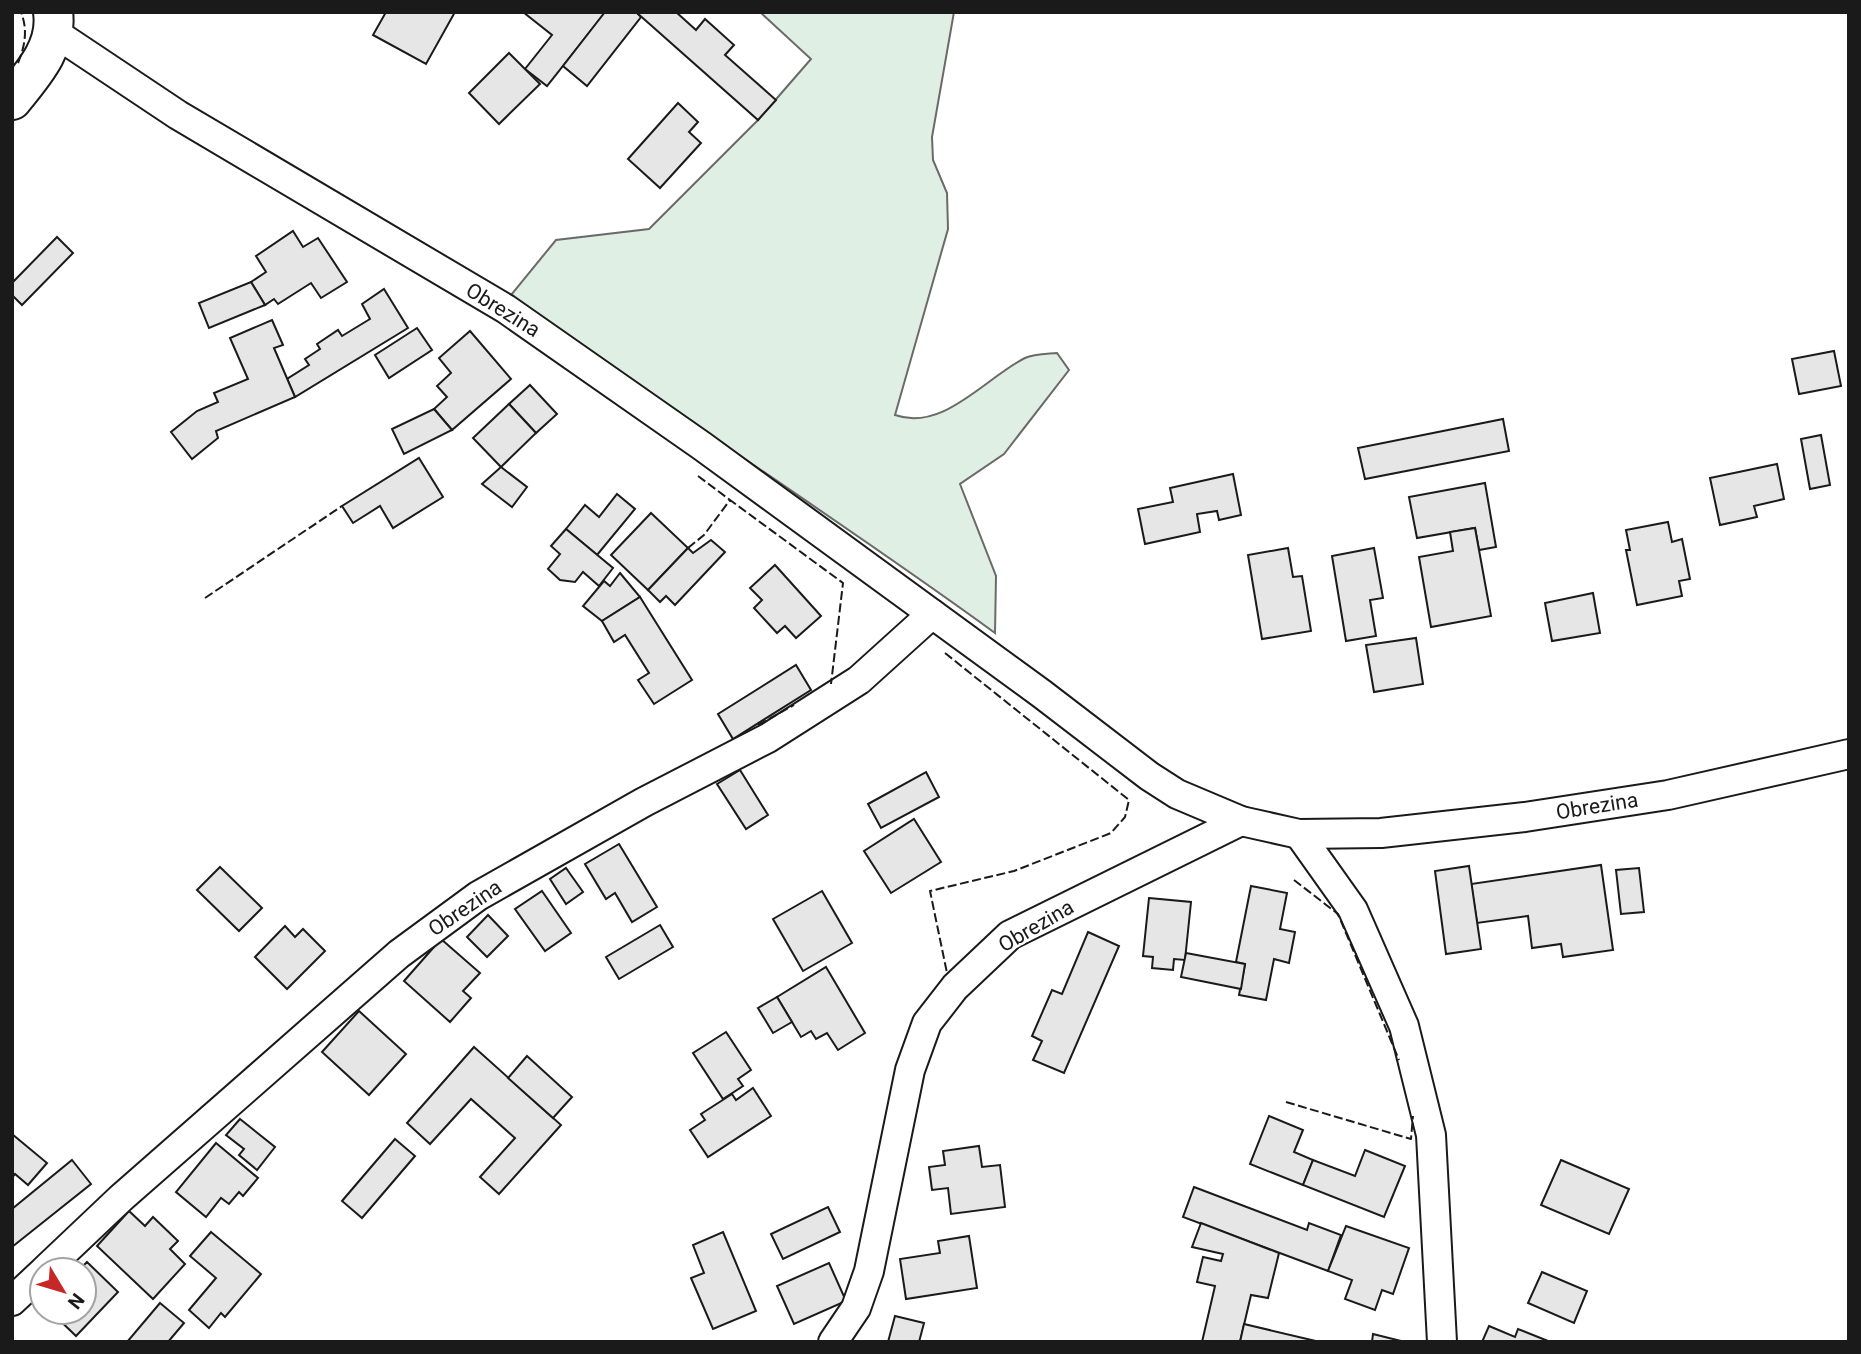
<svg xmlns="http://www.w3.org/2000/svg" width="1861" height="1354" viewBox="0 0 1861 1354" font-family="Roboto,sans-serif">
<rect width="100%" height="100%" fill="#fff"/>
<path fill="#e0efe3" stroke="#6a6a6a" stroke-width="2" d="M 760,12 L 954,12 L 932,137 L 933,160 L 947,193 L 948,229 L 895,415 C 943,432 985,378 1025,358 C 1034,354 1047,354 1057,353 L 1069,370 L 1004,454 L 960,484 L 996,576 L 995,633 C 836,517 669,412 511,295 L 556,240 L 649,229 L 758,120 L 811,59 Z"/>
<g fill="#e6e6e6" stroke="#1a1a1a" stroke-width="2">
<path d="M 386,12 L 455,12 L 426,64 L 373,35 Z"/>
<path d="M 523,12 L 601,12 L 604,14 L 547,86 L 525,69 L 552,35 Z"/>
<path d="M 605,12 L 636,12 L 641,17 L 587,86 L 563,66 Z"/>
<path d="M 636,12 L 676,12 L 696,30 L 705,19 L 734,45 L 725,55 L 776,100 L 758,120 Z"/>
<path d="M 509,53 L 540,84 L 499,124 L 469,93 Z"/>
<path d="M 678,103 L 698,122 L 689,132 L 701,143 L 660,188 L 628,159 Z"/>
<path d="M 293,231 L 303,247 L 318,238 L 347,282 L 321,298 L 311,283 L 278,304 L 274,299 L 265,305 L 251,282 L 266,272 L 256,256 Z"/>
<path d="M 57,237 L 73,253 L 22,305 L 12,295 L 12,283 Z"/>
<path d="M 251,282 L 265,305 L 209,328 L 199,303 Z"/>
<path d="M 384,289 L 408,328 L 295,397 L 287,379 L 309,365 L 305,359 L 320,349 L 317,344 L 338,330 L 342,336 L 370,319 L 362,304 Z"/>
<path d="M 272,320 L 283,345 L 274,348 L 295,397 L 216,431 L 218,438 L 192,459 L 171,432 L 197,411 L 218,402 L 214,393 L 248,379 L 230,338 Z"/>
<path d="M 417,328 L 432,350 L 389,378 L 375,355 Z"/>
<path d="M 470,331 L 511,379 L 452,430 L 434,409 L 447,397 L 437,386 L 451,373 L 439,358 Z"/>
<path d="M 1834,351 L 1841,386 L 1799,394 L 1792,359 Z"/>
<path d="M 530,385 L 557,414 L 536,433 L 509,404 Z"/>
<path d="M 509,404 L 536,433 L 501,467 L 473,438 Z"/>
<path d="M 434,409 L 452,430 L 404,454 L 392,429 Z"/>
<path d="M 1503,419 L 1509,451 L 1365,479 L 1358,448 Z"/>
<path d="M 1821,435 L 1830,485 L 1810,489 L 1801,439 Z"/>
<path d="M 419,458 L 443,497 L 393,528 L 380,506 L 353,523 L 342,506 Z"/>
<path d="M 1777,464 L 1784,499 L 1754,506 L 1757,517 L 1720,525 L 1710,478 Z"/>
<path d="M 501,467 L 527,487 L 512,507 L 482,484 Z"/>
<path d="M 1233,474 L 1241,515 L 1219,520 L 1217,511 L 1197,514 L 1200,532 L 1145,544 L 1138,509 L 1173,502 L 1170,488 Z"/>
<path d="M 1485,483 L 1496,547 L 1479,550 L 1475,528 L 1417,538 L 1409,497 Z"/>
<path d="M 617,494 L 635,509 L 597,555 L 566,529 L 585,505 L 599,517 Z"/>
<path d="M 651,513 L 688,548 L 648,590 L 611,555 Z"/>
<path d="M 1668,522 L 1672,542 L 1682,539 L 1690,579 L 1679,581 L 1682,596 L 1637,605 L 1626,550 L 1630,550 L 1626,530 Z"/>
<path d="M 1475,528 L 1491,616 L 1431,627 L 1419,557 L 1453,551 L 1450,532 Z"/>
<path d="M 566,529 L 613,568 L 599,586 L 583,572 L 575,582 L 560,580 L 548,569 L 560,554 L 551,546 Z"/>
<path d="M 711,540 L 725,552 L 675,605 L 666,596 L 660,602 L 648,590 L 688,548 L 693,553 Z"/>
<path d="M 1288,548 L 1293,577 L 1302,576 L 1311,631 L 1262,639 L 1248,555 Z"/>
<path d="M 1374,548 L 1383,598 L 1370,600 L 1376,636 L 1346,641 L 1332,556 Z"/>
<path d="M 775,565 L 821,616 L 796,638 L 785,626 L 777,633 L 754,608 L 762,600 L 750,588 Z"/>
<path d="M 620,573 L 640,597 L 602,621 L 583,606 L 604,581 L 610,586 Z"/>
<path d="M 1593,593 L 1600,633 L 1552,641 L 1545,603 Z"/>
<path d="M 640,597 L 692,680 L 654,704 L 638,680 L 649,673 L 625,635 L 614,642 L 602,621 Z"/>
<path d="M 1416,638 L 1423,684 L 1374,692 L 1366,645 Z"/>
<path d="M 796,665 L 811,690 L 733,739 L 718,714 Z"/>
<path d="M 740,770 L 768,815 L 746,829 L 717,784 Z"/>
<path d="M 926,772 L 939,797 L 881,828 L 868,804 Z"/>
<path d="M 914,819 L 941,862 L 891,893 L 864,851 Z"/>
<path d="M 619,844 L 657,907 L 632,922 L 615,893 L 606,899 L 585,864 Z"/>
<path d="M 1601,865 L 1613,950 L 1563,957 L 1561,944 L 1532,948 L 1528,916 L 1477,923 L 1471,884 Z"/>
<path d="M 1469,866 L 1481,949 L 1446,954 L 1435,871 Z"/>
<path d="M 220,867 L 262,908 L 239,931 L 197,890 Z"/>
<path d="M 566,868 L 583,892 L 566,904 L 550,879 Z"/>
<path d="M 1639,868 L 1644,912 L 1621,914 L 1616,870 Z"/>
<path d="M 1251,886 L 1287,893 L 1280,929 L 1295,932 L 1289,963 L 1274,959 L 1266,1000 L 1239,995 L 1245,964 L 1236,962 Z"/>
<path d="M 542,891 L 571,933 L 545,951 L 515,909 Z"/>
<path d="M 822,891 L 852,943 L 803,971 L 773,919 Z"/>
<path d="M 1149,898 L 1191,902 L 1185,960 L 1174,959 L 1173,970 L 1152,968 L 1153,957 L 1143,956 Z"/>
<path d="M 488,915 L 508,936 L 487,957 L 467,937 Z"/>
<path d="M 660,925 L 673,947 L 619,979 L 606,957 Z"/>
<path d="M 285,926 L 295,937 L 303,929 L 325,951 L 287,989 L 255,957 Z"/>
<path d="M 1088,932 L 1119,946 L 1064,1073 L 1033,1060 L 1042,1041 L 1032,1036 L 1052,990 L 1062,994 Z"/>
<path d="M 441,939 L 480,973 L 463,991 L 471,998 L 450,1022 L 404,981 Z"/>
<path d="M 1186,953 L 1245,964 L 1241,989 L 1181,977 Z"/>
<path d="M 826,967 L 865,1033 L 838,1050 L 827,1033 L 816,1039 L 811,1031 L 801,1037 L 777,997 Z"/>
<path d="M 777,997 L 792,1022 L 773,1033 L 758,1008 Z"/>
<path d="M 359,1011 L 406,1054 L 369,1095 L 322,1052 Z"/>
<path d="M 726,1032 L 751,1070 L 738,1079 L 743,1086 L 723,1099 L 693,1053 Z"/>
<path d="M 474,1047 L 561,1125 L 499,1194 L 480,1177 L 515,1138 L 471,1099 L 430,1144 L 407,1123 Z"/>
<path d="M 527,1056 L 572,1097 L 553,1118 L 508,1078 Z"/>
<path d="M 753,1088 L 771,1116 L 708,1157 L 690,1130 L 705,1120 L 701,1114 L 732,1094 L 736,1100 Z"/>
<path d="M 1269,1116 L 1303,1130 L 1294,1152 L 1313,1160 L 1303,1185 L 1250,1164 Z"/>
<path d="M 240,1119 L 275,1147 L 257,1170 L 239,1155 L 244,1149 L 226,1135 Z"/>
<path d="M 12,1134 L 47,1163 L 28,1185 L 15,1174 L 12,1178 Z"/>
<path d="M 395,1139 L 415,1156 L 362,1218 L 342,1201 Z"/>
<path d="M 216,1143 L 258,1178 L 243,1196 L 239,1192 L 229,1204 L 221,1198 L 206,1217 L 176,1192 Z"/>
<path d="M 979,1146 L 982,1167 L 1000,1165 L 1005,1207 L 951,1214 L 948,1188 L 932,1190 L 929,1167 L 945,1165 L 943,1151 Z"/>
<path d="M 1365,1150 L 1405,1166 L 1384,1217 L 1303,1185 L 1313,1160 L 1355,1176 Z"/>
<path d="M 72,1160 L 91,1184 L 12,1247 L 12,1209 Z"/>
<path d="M 1561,1160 L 1629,1189 L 1609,1234 L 1541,1205 Z"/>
<path d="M 1194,1187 L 1307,1230 L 1309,1223 L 1341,1235 L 1328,1271 L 1183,1217 Z"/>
<path d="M 828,1207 L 840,1232 L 783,1259 L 771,1234 Z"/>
<path d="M 129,1211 L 145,1226 L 153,1217 L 178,1241 L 170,1249 L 185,1264 L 153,1299 L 97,1246 Z"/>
<path d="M 1201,1223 L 1279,1253 L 1268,1298 L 1251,1295 L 1240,1342 L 1202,1342 L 1215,1286 L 1197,1282 L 1203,1257 L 1221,1261 L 1223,1254 L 1192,1247 Z"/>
<path d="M 1346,1226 L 1409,1248 L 1393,1294 L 1382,1290 L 1375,1310 L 1345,1299 L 1352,1280 L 1328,1271 Z"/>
<path d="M 211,1232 L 261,1274 L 225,1317 L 221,1313 L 209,1328 L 189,1310 L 216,1278 L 190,1256 Z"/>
<path d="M 723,1232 L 756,1311 L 713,1329 L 691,1278 L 704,1273 L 693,1245 Z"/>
<path d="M 969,1236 L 977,1288 L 906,1299 L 900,1259 L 940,1253 L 938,1241 Z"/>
<path d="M 87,1262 L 118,1292 L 76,1336 L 51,1312 L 84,1312 L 84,1270 L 79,1270 Z"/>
<path d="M 829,1263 L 846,1301 L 794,1324 L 777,1286 Z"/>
<path d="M 1542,1272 L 1587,1291 L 1574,1323 L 1528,1303 Z"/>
<path d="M 160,1303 L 184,1323 L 168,1342 L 127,1342 Z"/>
<path d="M 895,1316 L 924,1323 L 919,1342 L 888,1342 Z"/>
<path d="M 1244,1324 L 1320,1342 L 1240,1342 Z"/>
<path d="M 1489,1326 L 1515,1337 L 1518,1329 L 1548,1341 L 1482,1342 Z"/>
<path d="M 1373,1334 L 1405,1342 L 1372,1342 Z"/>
</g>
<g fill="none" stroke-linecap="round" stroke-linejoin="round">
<g stroke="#1a1a1a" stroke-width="32">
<g id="street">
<path d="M 55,33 L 178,115 L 506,309 L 702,446 L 1042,694 L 1149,776 L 1177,794 L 1241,821 L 1299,834 L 1381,833 L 1525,817 L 1668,795 L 1849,754"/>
<path d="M 1299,834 L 1353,910 L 1404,1026 L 1431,1135 L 1442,1342"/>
<path d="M 45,1270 L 121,1198 L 399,954 L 478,896 L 644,802 L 768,738 L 859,680 L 932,614"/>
<path d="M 12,1301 L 42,1273"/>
<path d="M 833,1342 L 856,1308 L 869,1271 L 910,1070 L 927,1023 L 955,987 L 1010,935 L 1241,821"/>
</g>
</g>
<g stroke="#1a1a1a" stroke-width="42">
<path id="secondary" d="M 12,100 C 33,74 58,47 53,12"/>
</g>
<use href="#street" stroke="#fff" stroke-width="28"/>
<use href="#secondary" stroke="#fff" stroke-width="38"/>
<g stroke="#1a1a1a" stroke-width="2" stroke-dasharray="9 3.5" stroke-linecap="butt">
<path d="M 18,63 C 25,46 28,30 21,12"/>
<path d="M 698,476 L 730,500"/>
<path d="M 688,548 L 704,535 L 730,500 L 843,583 L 831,684"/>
<path d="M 205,598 L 342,506"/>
<path d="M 945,653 L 1129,800 L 1125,817 L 1111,833 L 1014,871 L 930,891 L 947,973"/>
<path d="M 758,725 L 794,705"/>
<path d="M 1294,880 L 1338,914 L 1399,1060"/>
<path d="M 1286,1102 L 1411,1139 L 1413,1116"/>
</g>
</g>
<g text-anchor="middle" stroke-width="5" stroke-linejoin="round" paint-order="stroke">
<g font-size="21" fill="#1a1a1a" stroke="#fff">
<text transform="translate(503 310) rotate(32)" y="7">Obrezina</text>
<text transform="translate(1597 806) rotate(-9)" y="7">Obrezina</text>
<text transform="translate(465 908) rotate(-34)" y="7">Obrezina</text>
<text transform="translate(1036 926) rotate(-30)" y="7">Obrezina</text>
</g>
</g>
<rect width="1861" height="1354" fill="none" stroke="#1a1a1a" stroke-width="28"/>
<g transform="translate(63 1291) rotate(128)"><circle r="33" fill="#ffffff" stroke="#a3a3a3" stroke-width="2"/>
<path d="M0-5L12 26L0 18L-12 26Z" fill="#c62828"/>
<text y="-10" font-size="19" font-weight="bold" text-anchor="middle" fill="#1a1a1a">N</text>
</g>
</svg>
